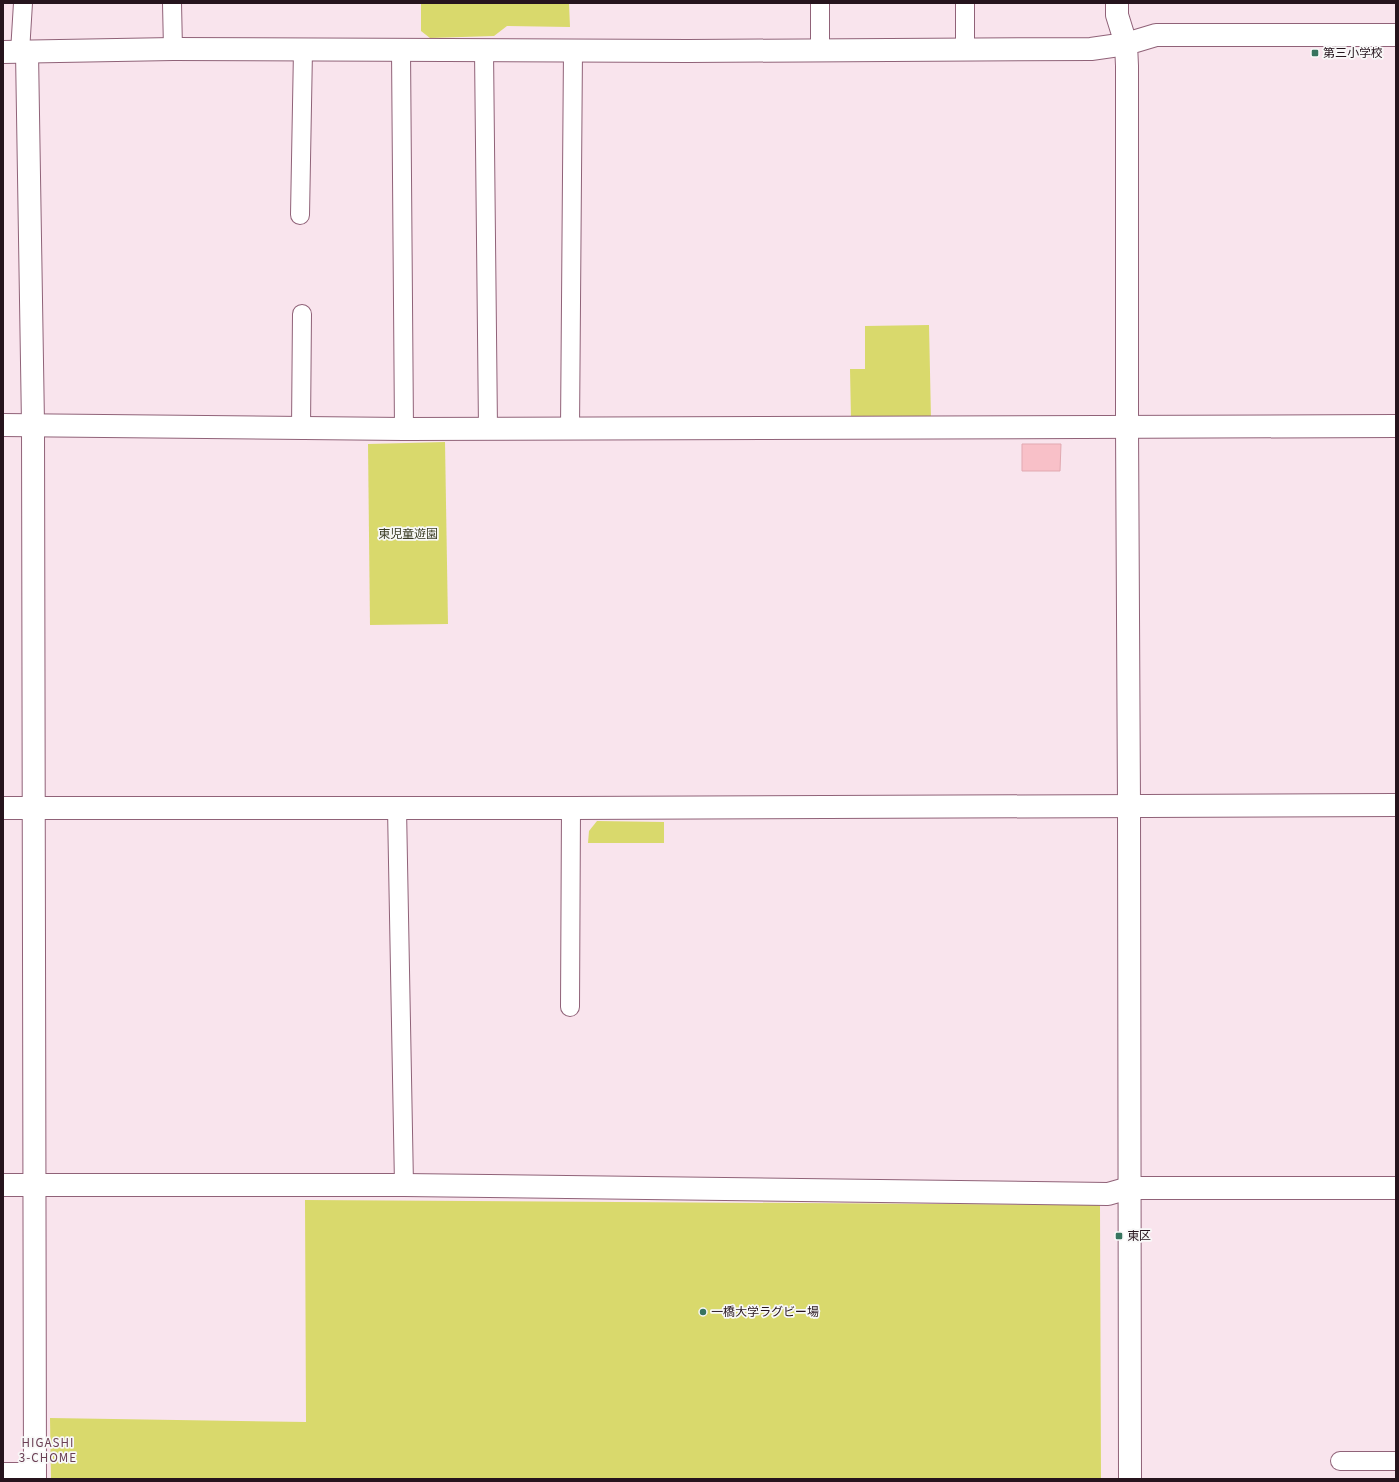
<svg xmlns="http://www.w3.org/2000/svg" width="1399" height="1482" viewBox="0 0 1399 1482" font-family="'Source Sans 3','Noto Sans JP',sans-serif">
<rect width="100%" height="100%" fill="#f9e4ed"/>
<g fill="#d9d96c">
<path d="M 421,3 L 569,3 L 570,27 L 507,26 L 494,36 L 430,38 L 421,31 Z"/>
<path d="M 929,325 L 931,419 L 851,419 L 850,369 L 865,369 L 865,326 Z"/>
<path d="M 445,442 L 448,624 L 370,625 L 368,444 Z"/>
<path d="M 597,821 L 664,822 L 664,843 L 588,843 L 589,831 Z"/>
<path d="M 305,1200 L 1100,1205 L 1101,1479 L 51,1479 L 50,1418 L 306,1422 Z"/>
</g>
<path fill="#f8c0c8" stroke="#e1a9b1" d="M 1022,444 L 1061,444 L 1060,471 L 1022,471 Z"/>
<g fill="none" stroke-linecap="round" stroke-linejoin="round">
<g stroke="#906278" stroke-width="20">
<g id="service">
<path d="M 172,3 L 173,49"/>
<path d="M 820,3 L 820,49"/>
<path d="M 401,50 L 404,429"/>
<path d="M 484,50 L 488,429"/>
<path d="M 965,50 L 965,3"/>
<path d="M 20,52 L 23,3"/>
<path d="M 300,215 L 303,50"/>
<path d="M 301,428 L 302,314"/>
<path d="M 570,429 L 573,50"/>
<path d="M 397,808 L 404,1185"/>
<path d="M 570,1007 L 571,808"/>
<path d="M 1340,1461 L 1396,1461"/>
<path d="M 3,1472 L 35,1472"/>
</g>
</g>
<g stroke="#906278" stroke-width="24">
<g id="minor">
<path d="M 3,52 L 173,49 L 688,51 L 1091,49 L 1126,44 L 1117,15 L 1117,3"/>
<path d="M 27,52 L 33,424 L 35,1479"/>
<path d="M 3,425 L 404,429 L 1396,426"/>
<path d="M 3,808 L 571,808 L 1396,805"/>
<path d="M 3,1185 L 404,1185 L 1108,1194 L 1129,1188 L 1396,1188"/>
</g>
</g>
<g stroke="#906278" stroke-width="24">
<path id="tertiary" d="M 1130,1479 L 1129,806 L 1127,426 L 1127,66 L 1126,44 L 1156,35 L 1396,35"/>
</g>
<use href="#service" stroke="#fff" stroke-width="18"/>
<use href="#minor" stroke="#fff" stroke-width="22"/>
<use href="#tertiary" stroke="#fff" stroke-width="22"/>
</g>
<g fill="#37745f" stroke="#f8f8f8" stroke-width="1.5">
<rect x="1311" y="49" width="8" height="8" rx="2"/>
<rect x="1115" y="1232" width="8" height="8" rx="2"/>
<circle cx="703" cy="1312" r="4"/>
</g>
<g text-anchor="middle" stroke-width="3.5" stroke-linejoin="round" paint-order="stroke">
<g font-size="12" fill="#26141d" stroke="#f8f8f8" text-anchor="start">
<text x="1323" y="57">第三小学校</text>
<text x="1127" y="1240">東区</text>
<text x="711" y="1316">一橋大学ラグビー場</text>
</g>
<g font-size="12" fill="#3a3b23" stroke="#f8f8f8">
<text x="408" y="538">東児童遊園</text>
</g>
<g font-size="13" letter-spacing="1" fill="#6a3f54" stroke="#f8f8f8">
<text x="48" y="1447">HIGASHI<tspan x="48" dy="15">3-CHOME</tspan></text>
</g>
</g>
<rect width="1399" height="1482" fill="none" stroke="#26141d" stroke-width="8"/>
</svg>
